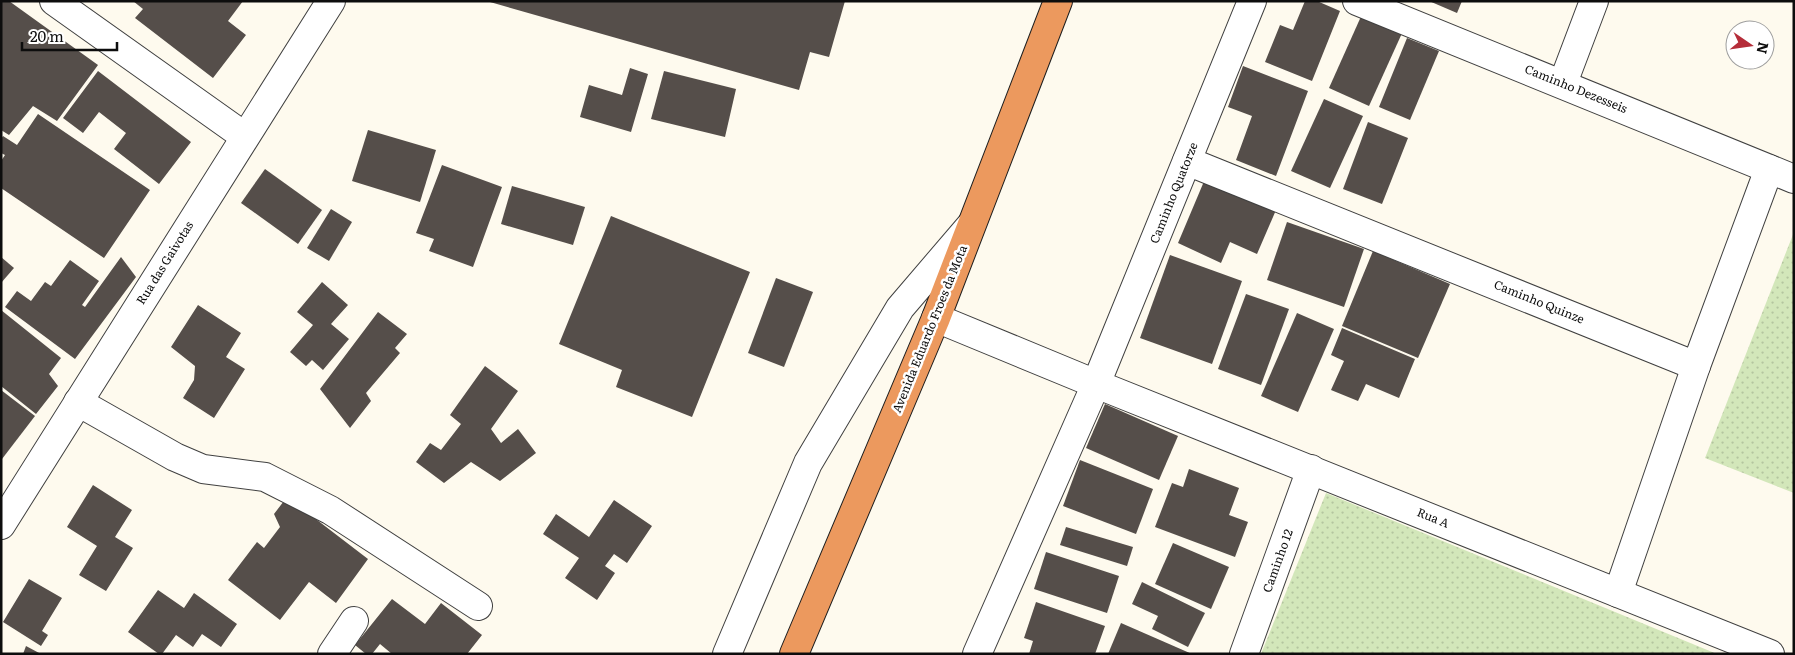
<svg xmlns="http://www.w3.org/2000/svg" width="1795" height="655" viewBox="0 0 1795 655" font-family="Literata,serif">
<defs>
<pattern id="park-dots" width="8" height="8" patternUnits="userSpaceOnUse" patternTransform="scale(1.25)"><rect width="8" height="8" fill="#d3e7ba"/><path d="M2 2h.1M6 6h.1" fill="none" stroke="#b4c59f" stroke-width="1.8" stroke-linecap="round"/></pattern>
</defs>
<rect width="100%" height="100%" fill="#fefaee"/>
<g fill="url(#park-dots)">
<path d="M 1794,232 L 1794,493 L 1705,458 Z"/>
<path d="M 1326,493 L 1717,654 L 1261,654 Z"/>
</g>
<g fill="#554e4a">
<path d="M 1,1 L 9,1 L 98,65 L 57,121 L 33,106 L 9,135 L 1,130 Z"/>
<path d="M 133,1 L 243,1 L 228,21 L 246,35 L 213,78 L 135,18 L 143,9 Z"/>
<path d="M 845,1 L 829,57 L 810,52 L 799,90 L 490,2 Z"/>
<path d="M 1305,1 L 1317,1 L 1340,11 L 1312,81 L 1265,62 L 1280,25 L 1293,30 Z"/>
<path d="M 1429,1 L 1462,1 L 1457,13 Z"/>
<path d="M 1363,12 L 1403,31 L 1369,106 L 1329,88 Z"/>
<path d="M 1407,38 L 1439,51 L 1410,120 L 1379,107 Z"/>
<path d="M 1243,66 L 1308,91 L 1276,176 L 1236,160 L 1252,116 L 1228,107 Z"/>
<path d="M 630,68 L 648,74 L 631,132 L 580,117 L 589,85 L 622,95 Z"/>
<path d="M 98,71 L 191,142 L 159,184 L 114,149 L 126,133 L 99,112 L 83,133 L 63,118 Z"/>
<path d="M 664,71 L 736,89 L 725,137 L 651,119 Z"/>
<path d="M 1324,99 L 1363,116 L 1330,188 L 1291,171 Z"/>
<path d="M 38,114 L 150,190 L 104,258 L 1,188 L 1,161 L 5,155 L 1,153 L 1,139 L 3,136 L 17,145 Z"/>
<path d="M 1368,122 L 1408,138 L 1382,204 L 1343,189 Z"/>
<path d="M 368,130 L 436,150 L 420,202 L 352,181 Z"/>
<path d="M 442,165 L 502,187 L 473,267 L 429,251 L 434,239 L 416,233 Z"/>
<path d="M 265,169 L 322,210 L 298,244 L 241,203 Z"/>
<path d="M 1205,179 L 1276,210 L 1257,254 L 1230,242 L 1221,263 L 1178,243 Z"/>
<path d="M 512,186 L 585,207 L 573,245 L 501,224 Z"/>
<path d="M 331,209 L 352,222 L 329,261 L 307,248 Z"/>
<path d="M 611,216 L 750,272 L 692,417 L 616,387 L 622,370 L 559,344 Z"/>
<path d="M 1287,222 L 1364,249 L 1344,307 L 1267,280 Z"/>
<path d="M 1373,251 L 1450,284 L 1418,358 L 1342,326 Z"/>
<path d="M 1170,255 L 1242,281 L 1212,364 L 1140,338 Z"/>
<path d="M 1,257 L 14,268 L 1,283 Z"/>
<path d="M 121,257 L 136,277 L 75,359 L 5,307 L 17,291 L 31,301 L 45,282 L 51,286 L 70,260 L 99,281 L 82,305 L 85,307 Z"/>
<path d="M 776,278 L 813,292 L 784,367 L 748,353 Z"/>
<path d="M 322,282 L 348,305 L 331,324 L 349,339 L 323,370 L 312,360 L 306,366 L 290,352 L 313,325 L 297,312 Z"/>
<path d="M 1246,294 L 1289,309 L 1261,385 L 1218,369 Z"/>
<path d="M 198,305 L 241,333 L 226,357 L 245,369 L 214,418 L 183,398 L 194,380 L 195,366 L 171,347 Z"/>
<path d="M 1,310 L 61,358 L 49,374 L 58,386 L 36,414 L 1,386 Z"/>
<path d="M 378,312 L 407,334 L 395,348 L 400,353 L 366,393 L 371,401 L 350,428 L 320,389 Z"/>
<path d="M 1297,313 L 1334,329 L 1298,412 L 1261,396 Z"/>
<path d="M 1342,328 L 1415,359 L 1399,398 L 1366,384 L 1358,401 L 1331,390 L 1344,361 L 1331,355 Z"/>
<path d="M 485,366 L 518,391 L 491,429 L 501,443 L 518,429 L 536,453 L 500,481 L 471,462 L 444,483 L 416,462 L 430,443 L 441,450 L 461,424 L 450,415 Z"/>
<path d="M 1,390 L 35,416 L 2,459 L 1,458 Z"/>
<path d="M 1105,404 L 1178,436 L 1159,480 L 1086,448 Z"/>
<path d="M 1080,460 L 1153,489 L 1136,534 L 1063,506 Z"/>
<path d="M 1189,469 L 1239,488 L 1229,515 L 1248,522 L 1235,557 L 1155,527 L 1172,483 L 1183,487 Z"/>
<path d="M 93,485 L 132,510 L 115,537 L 133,548 L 106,591 L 79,575 L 97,546 L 67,527 Z"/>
<path d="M 287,497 L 368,559 L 336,603 L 309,582 L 280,620 L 228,580 L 257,542 L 264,548 L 280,527 L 274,514 Z"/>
<path d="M 614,500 L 652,526 L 627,563 L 614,554 L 605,566 L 615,573 L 597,600 L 565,578 L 579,558 L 543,534 L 556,514 L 589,537 Z"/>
<path d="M 1066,527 L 1133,547 L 1127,566 L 1060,545 Z"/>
<path d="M 1173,543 L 1229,567 L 1211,609 L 1155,584 Z"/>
<path d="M 1046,552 L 1119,576 L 1107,613 L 1034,589 Z"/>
<path d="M 29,579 L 62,598 L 42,631 L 48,635 L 41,646 L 3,622 Z"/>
<path d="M 1142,582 L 1205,613 L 1188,647 L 1152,629 L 1158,616 L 1132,604 Z"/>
<path d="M 158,590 L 184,608 L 194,593 L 237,624 L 221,647 L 202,634 L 193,647 L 176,635 L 162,654 L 159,654 L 128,632 Z"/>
<path d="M 392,599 L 425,624 L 441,603 L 482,635 L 467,654 L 392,654 L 380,644 L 372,654 L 366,654 L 355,645 Z"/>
<path d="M 1036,602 L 1105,626 L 1095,654 L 1029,654 L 1033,641 L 1024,638 Z"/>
<path d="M 1121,623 L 1192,654 L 1108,654 Z"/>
<path d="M 26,646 L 41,654 L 23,654 Z"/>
</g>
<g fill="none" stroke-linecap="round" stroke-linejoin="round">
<g stroke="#404040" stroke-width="30">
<g id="minor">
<path d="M 54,1 L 244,136"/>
<path d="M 1357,1 L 1794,179"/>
<path d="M 1563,83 L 1594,1"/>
<path d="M 1187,161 L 1696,366 L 1769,169"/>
<path d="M 936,318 L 1096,384 L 1770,654"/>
<path d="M 78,402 L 175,457 L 203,469 L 265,477 L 330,510 L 478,606"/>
<path d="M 1,525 L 331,1"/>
<path d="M 1618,593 L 1696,366"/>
<path d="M 332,654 L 354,621"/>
<path d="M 727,654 L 808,463 L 900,308 L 971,225"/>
<path d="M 977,654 L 1096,384 L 1252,1"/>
<path d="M 1244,654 L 1311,469"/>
</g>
</g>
<g stroke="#1e1e1e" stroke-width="30">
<path id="highway" d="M 794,654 L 936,318 L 1058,1"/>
</g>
<use href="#minor" stroke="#fff" stroke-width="28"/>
<use href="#highway" stroke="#ec995e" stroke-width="28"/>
</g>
<g text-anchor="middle" stroke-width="5" stroke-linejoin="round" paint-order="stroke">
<g font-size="12" fill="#0d0d0d" stroke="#fff">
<text transform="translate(1576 89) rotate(22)" y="4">Caminho Dezesseis</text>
<text transform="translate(1174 193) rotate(-68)" y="4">Caminho Quatorze</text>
<text transform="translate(165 263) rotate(-58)" y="4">Rua das Gaivotas</text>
<text transform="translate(1539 302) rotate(22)" y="4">Caminho Quinze</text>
<text transform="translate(930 329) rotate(-68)" y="4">Avenida Eduardo Froes da Mota</text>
<text transform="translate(1433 518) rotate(22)" y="4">Rua A</text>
<text transform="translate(1278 561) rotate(-70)" y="4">Caminho 12</text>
</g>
</g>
<rect width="1795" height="655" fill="none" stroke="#0d0d0d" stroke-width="5"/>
<g transform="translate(1750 45) rotate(103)"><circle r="24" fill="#ffffff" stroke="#9e9e9e"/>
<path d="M0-4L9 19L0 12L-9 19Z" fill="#b52d39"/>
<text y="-8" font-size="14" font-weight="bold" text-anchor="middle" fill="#0d0d0d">N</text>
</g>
<path d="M22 42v8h95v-8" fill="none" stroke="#0d0d0d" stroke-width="2.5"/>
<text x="30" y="42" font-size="15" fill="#0d0d0d" stroke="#ffffff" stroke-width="4" paint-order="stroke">20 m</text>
</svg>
